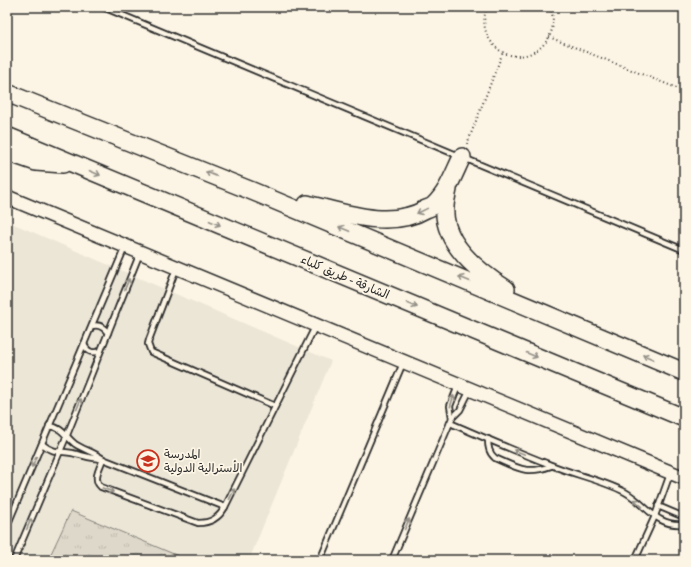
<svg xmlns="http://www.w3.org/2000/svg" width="691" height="567" viewBox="0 0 691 567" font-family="'Gochi Hand','Playpen Sans Arabic',sans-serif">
<defs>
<pattern id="grass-tufts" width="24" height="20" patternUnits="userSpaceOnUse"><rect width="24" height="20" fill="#ded8ca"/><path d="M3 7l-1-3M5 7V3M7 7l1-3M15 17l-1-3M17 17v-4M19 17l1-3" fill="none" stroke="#bfbaae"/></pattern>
</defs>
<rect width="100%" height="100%" fill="#fcf5e5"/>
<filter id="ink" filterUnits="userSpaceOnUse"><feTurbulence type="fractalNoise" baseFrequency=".025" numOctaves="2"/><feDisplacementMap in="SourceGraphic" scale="8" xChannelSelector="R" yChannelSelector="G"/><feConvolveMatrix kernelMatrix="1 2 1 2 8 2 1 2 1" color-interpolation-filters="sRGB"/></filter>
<g filter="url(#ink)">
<path fill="#ece6d7" d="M 7,221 L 331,361 L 249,560 L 7,560 Z"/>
<path fill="url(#grass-tufts)" stroke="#84827a" d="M 71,511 L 188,560 L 48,560 Z"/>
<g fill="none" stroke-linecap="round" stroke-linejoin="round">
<g stroke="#2b2b2b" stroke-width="8">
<g id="lane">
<path d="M 103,7 L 684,250"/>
<path d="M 176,269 L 149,340 L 148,344 L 151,352 L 275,406"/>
<path d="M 92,326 C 99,324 104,327 108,333"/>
<path d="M 84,344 C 87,352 93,354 100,351"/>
<path d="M 452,418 L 450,406 L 458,386"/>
<path d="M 450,423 C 483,437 517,452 551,465 C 575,475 602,480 625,492 C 647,504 655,527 684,524"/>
<path d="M 49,426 C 62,427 65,436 75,444 C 84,450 94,452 103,459 L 225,507"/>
<path d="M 488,439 C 488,447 489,453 495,458 C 518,468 526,475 551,466"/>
<path d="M 42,444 C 53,453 59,451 72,453 C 82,455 92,459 103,459"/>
<path d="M 103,459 C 100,468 92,479 101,487 L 198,523 C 211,523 219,518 225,507 L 315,327"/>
<path d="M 658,506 L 684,517"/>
<path d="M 7,526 L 125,247"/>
<path d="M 7,558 L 10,560"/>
<path d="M 14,560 L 67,435 L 140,253"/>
<path d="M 320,560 L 403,363"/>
<path d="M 392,560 L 452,418 L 460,410 L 470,390"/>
<path d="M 635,560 L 655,516 L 670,474"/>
</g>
</g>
<g stroke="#2b2b2b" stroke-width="16">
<path id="secondary" d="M 7,197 L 684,478"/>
</g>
<g stroke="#2b2b2b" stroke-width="20">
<g id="highway">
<path d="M 7,93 L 252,191 L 684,372"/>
<path d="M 7,136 L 684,418"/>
<path d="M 7,152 L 36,162 L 63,164"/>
<path d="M 448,189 C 447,195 445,201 445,207 C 442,243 479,272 506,289"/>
<path d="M 307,204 C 344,213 390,230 426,209 C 429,208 432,207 434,205 C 448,192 454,173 462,157"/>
</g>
</g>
<g stroke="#2b2b2b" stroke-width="2" stroke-dasharray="1 3" stroke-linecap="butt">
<path d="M 487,7 C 483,18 483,30 490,40 C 512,75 566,47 550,7"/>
<path d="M 549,37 L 684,91"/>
<path d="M 467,144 L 503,52"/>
</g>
<use href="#lane" stroke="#fcf5e5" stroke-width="4.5"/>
<use href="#secondary" stroke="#fcf5e5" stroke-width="13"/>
<use href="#highway" stroke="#fcf5e5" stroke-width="17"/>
</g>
<defs><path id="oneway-shaft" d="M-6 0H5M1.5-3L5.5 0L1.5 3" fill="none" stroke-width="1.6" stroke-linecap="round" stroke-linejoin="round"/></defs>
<g stroke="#949088">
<use href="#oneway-shaft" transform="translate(95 173) rotate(23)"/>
<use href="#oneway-shaft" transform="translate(211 174) rotate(-158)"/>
<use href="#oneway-shaft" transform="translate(422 211) rotate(154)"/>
<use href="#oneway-shaft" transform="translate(215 223) rotate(23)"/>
<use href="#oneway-shaft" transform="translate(344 229) rotate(-157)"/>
<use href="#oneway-shaft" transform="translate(464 279) rotate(-157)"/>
<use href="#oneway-shaft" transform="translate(127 284) rotate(-68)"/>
<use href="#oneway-shaft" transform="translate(412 305) rotate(23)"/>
<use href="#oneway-shaft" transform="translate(532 355) rotate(23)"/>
<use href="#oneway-shaft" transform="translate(648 357) rotate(-157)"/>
<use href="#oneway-shaft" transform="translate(452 401) rotate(-73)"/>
<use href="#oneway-shaft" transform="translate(79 404) rotate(-68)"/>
<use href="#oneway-shaft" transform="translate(519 452) rotate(-158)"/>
<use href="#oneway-shaft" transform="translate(34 462) rotate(113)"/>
<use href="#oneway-shaft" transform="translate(108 490) rotate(20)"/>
<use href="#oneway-shaft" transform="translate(232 494) rotate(-64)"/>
<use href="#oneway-shaft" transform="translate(638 503) rotate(-140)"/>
<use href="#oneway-shaft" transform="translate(29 524) rotate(-67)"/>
<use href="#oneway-shaft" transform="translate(407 524) rotate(-67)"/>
</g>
</g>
<defs>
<g id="school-ring" transform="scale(1.15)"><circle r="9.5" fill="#fcf5e5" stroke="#c8321e" stroke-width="1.5"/><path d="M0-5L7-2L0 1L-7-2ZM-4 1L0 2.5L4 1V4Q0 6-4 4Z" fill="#c8321e"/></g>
</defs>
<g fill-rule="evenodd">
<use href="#school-ring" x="148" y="461"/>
</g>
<g text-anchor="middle" stroke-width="3.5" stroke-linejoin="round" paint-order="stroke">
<g font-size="12" fill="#2b2b2b" stroke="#fcf5e5">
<text transform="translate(345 277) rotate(23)" y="4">الشارقة - طريق كلباء</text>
</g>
<g font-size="12" fill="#2b2b2b" stroke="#fcf5e5" text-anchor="start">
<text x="164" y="458">المدرسة<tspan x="164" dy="14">الأسترالية الدولية</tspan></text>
</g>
</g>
<rect width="691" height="567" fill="none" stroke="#fcf5e5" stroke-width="24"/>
<rect x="12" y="12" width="667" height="543" fill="none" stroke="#2b2b2b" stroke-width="1.5" filter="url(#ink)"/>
</svg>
